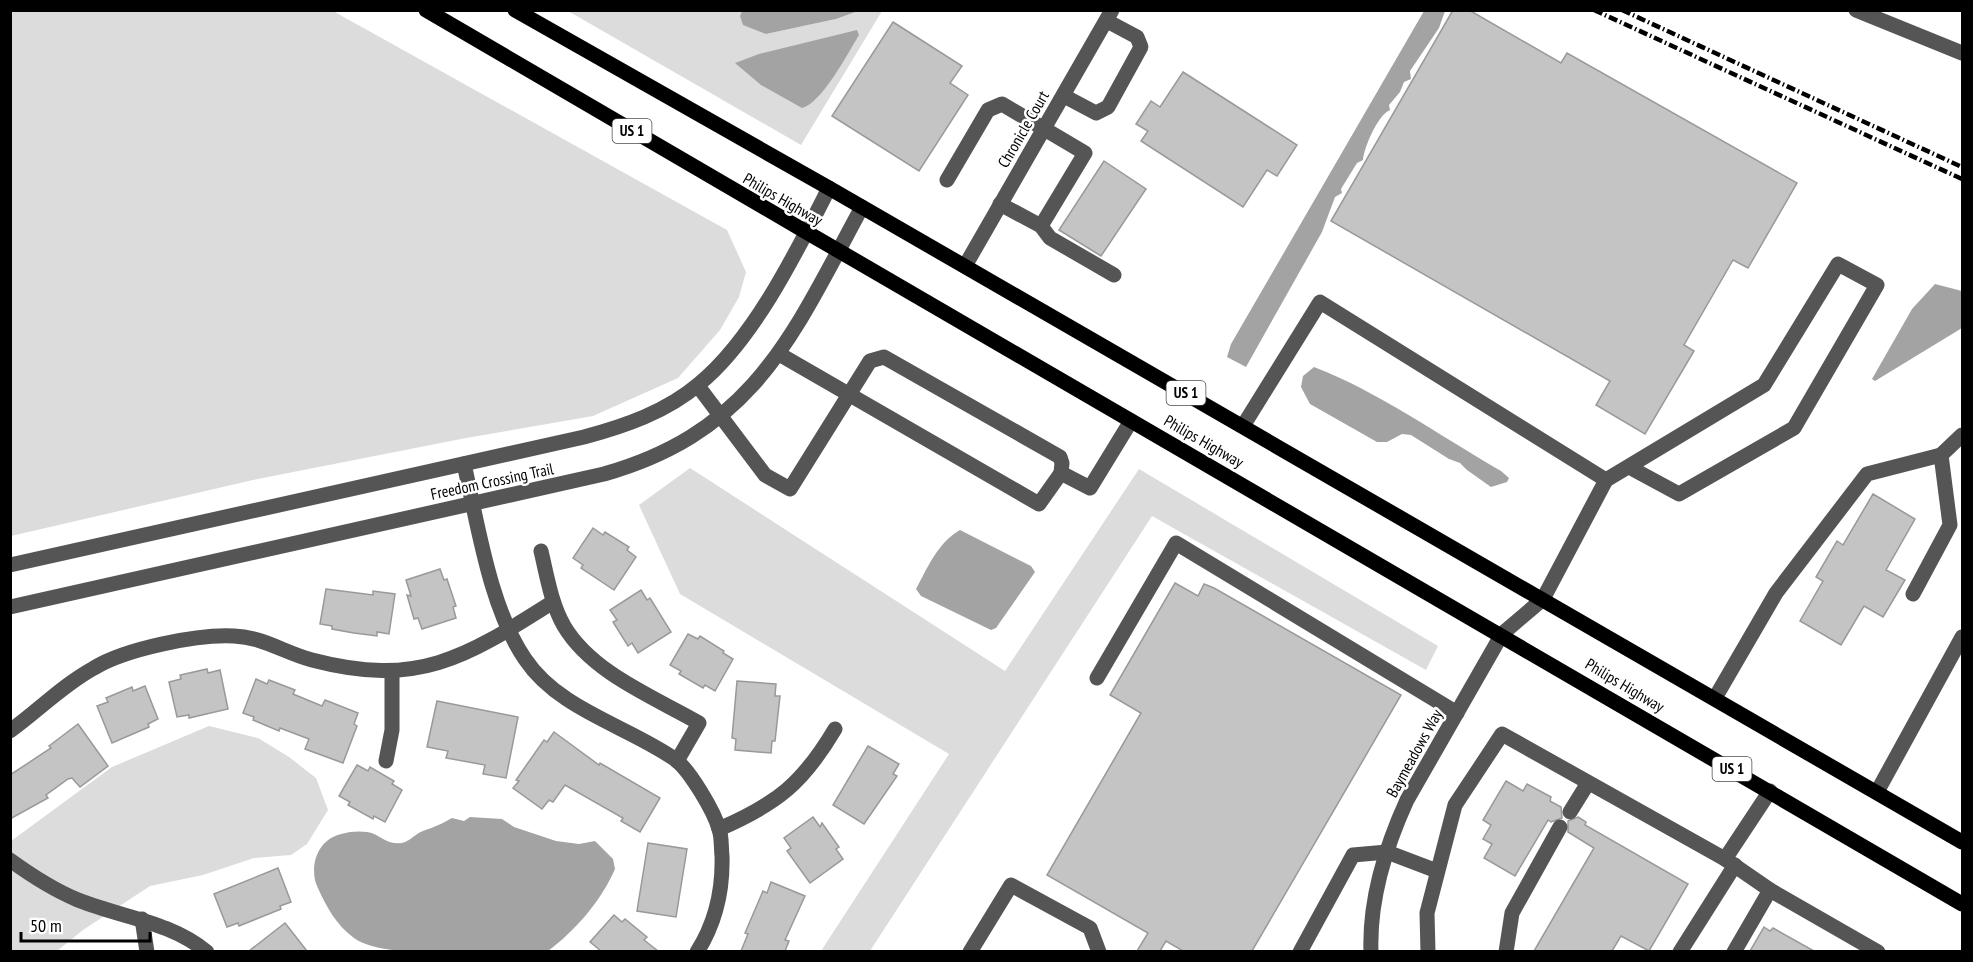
<svg xmlns="http://www.w3.org/2000/svg" width="1973" height="962" viewBox="0 0 1973 962" font-family="'PT Sans Narrow',sans-serif">
<rect width="100%" height="100%" fill="#fff"/>
<g fill="#dcdcdc">
<path d="M 10,11 L 333,11 L 727,230 L 746,272 L 739,297 L 720,330 L 678,378 L 593,416 L 466,438 L 253,480 L 11,536 Z"/>
<path d="M 568,11 L 742,11 L 740,16 L 766,34 L 836,19 L 858,11 L 882,11 L 801,145 Z"/>
<path d="M 690,468 L 1005,671 L 1139,469 L 1438,646 L 1426,670 L 1152,516 L 870,951 L 821,951 L 949,754 L 680,594 L 639,505 Z"/>
<path d="M 209,726 L 258,738 L 289,757 L 316,778 L 328,810 L 307,844 L 291,855 L 254,858 L 203,875 L 150,886 L 83,930 L 57,951 L 11,952 L 11,841 L 112,767 Z"/>
</g>
<g fill="#a3a3a3">
<path d="M 742,11 L 742,10 L 858,11 L 836,19 L 766,34 L 743,25 L 740,16 Z"/>
<path d="M 1424,11 L 1445,11 L 1439,28 L 1410,71 L 1411,79 L 1404,82 L 1400,92 L 1389,105 L 1390,110 C 1378,115 1364,147 1363,160 L 1357,163 L 1341,189 L 1342,193 L 1335,197 L 1322,232 L 1246,367 L 1227,357 L 1231,344 Z"/>
<path d="M 857,30 L 859,35 C 848,53 822,103 802,108 L 761,85 L 735,63 L 759,54 Z"/>
<path d="M 1935,284 L 1962,291 L 1962,328 L 1875,381 L 1872,379 L 1912,309 Z"/>
<path d="M 1314,367 C 1377,391 1442,437 1501,471 L 1509,478 L 1507,482 L 1491,487 L 1467,470 L 1460,463 L 1449,459 L 1411,435 L 1402,434 L 1387,442 L 1377,442 L 1310,404 L 1301,387 L 1303,376 Z"/>
<path d="M 960,530 L 1031,566 L 1035,572 L 996,628 L 991,630 L 921,596 L 916,589 C 927,569 938,542 960,530 Z"/>
<path d="M 470,817 L 502,819 L 514,827 L 556,841 L 579,844 L 595,841 L 613,859 L 615,869 C 601,901 576,930 548,951 C 506,952 384,961 354,938 C 336,925 326,906 317,886 C 311,872 314,851 327,841 C 337,832 362,829 374,834 C 381,837 388,843 395,843 C 409,845 412,835 423,831 C 434,827 442,824 452,818 L 464,821 Z"/>
</g>
<g fill="#c4c4c4" stroke="#999" stroke-width="1.5">
<path d="M 1453,10 L 1469,10 L 1561,63 L 1567,53 L 1797,183 L 1748,268 L 1733,260 L 1684,345 L 1694,351 L 1645,434 L 1596,405 L 1610,381 L 1331,221 Z"/>
<path d="M 893,22 L 962,66 L 950,83 L 968,95 L 919,171 L 832,116 Z"/>
<path d="M 1183,72 L 1297,145 L 1277,176 L 1267,170 L 1243,207 L 1141,141 L 1148,131 L 1136,124 L 1151,101 L 1160,107 Z"/>
<path d="M 1104,161 L 1146,189 L 1101,256 L 1059,230 Z"/>
<path d="M 1873,494 L 1915,519 L 1886,570 L 1905,580 L 1883,617 L 1864,606 L 1841,645 L 1800,621 L 1823,581 L 1816,577 L 1837,541 L 1843,545 Z"/>
<path d="M 593,528 L 603,535 L 605,532 L 629,547 L 627,550 L 636,557 L 614,590 L 581,568 L 583,565 L 573,558 Z"/>
<path d="M 440,569 L 444,580 L 447,579 L 456,606 L 453,607 L 456,618 L 422,629 L 418,618 L 414,619 L 407,595 L 411,596 L 406,580 Z"/>
<path d="M 1175,583 L 1198,596 L 1204,584 L 1214,588 L 1401,695 L 1252,951 L 1183,951 L 1166,941 L 1160,951 L 1137,951 L 1148,933 L 1047,875 L 1141,713 L 1110,695 Z"/>
<path d="M 326,589 L 373,595 L 373,591 L 395,594 L 389,634 L 377,632 L 377,636 L 354,633 L 332,629 L 332,626 L 320,624 Z"/>
<path d="M 641,590 L 647,600 L 650,598 L 671,632 L 638,653 L 632,643 L 628,646 L 613,622 L 617,620 L 610,610 Z"/>
<path d="M 688,634 L 698,639 L 700,636 L 724,651 L 723,653 L 733,659 L 715,691 L 705,685 L 703,688 L 679,674 L 681,671 L 670,665 Z"/>
<path d="M 207,669 L 208,673 L 220,670 L 228,709 L 189,718 L 189,715 L 177,717 L 169,682 L 181,679 L 180,675 Z"/>
<path d="M 256,679 L 267,684 L 269,680 L 295,690 L 293,694 L 322,706 L 325,700 L 358,713 L 354,724 L 357,726 L 343,763 L 305,749 L 309,739 L 280,728 L 279,731 L 253,720 L 254,717 L 243,713 Z"/>
<path d="M 737,681 L 776,684 L 775,696 L 780,696 L 775,741 L 772,741 L 771,753 L 735,750 L 736,739 L 732,738 Z"/>
<path d="M 145,686 L 158,719 L 148,724 L 149,727 L 112,743 L 97,706 L 108,702 L 106,698 L 132,687 L 133,691 Z"/>
<path d="M 437,701 L 518,717 L 506,778 L 483,774 L 485,765 L 446,758 L 448,751 L 427,747 Z"/>
<path d="M 78,724 L 108,766 L 80,787 L 72,778 L 68,779 L 46,795 L 48,798 L 10,819 L 10,775 L 51,748 L 49,746 Z"/>
<path d="M 554,732 L 599,765 L 600,763 L 660,798 L 640,832 L 621,821 L 623,818 L 565,785 L 553,802 L 549,800 L 542,809 L 513,788 L 519,781 L 516,780 L 544,740 L 547,742 Z"/>
<path d="M 868,746 L 899,764 L 893,774 L 897,776 L 864,824 L 833,805 Z"/>
<path d="M 357,765 L 368,771 L 370,767 L 394,781 L 392,784 L 402,790 L 385,822 L 374,816 L 373,819 L 348,805 L 350,802 L 339,796 Z"/>
<path d="M 1506,781 L 1523,791 L 1527,784 L 1551,797 L 1550,801 L 1561,807 L 1562,818 L 1551,822 L 1548,820 L 1515,876 L 1484,858 L 1492,844 L 1483,839 L 1491,825 L 1483,820 Z"/>
<path d="M 813,817 L 820,827 L 822,823 L 839,847 L 836,849 L 843,859 L 810,883 L 787,851 L 791,848 L 784,838 Z"/>
<path d="M 1578,817 L 1586,822 L 1585,825 L 1688,884 L 1649,951 L 1621,936 L 1612,951 L 1534,951 L 1594,848 L 1568,832 L 1568,821 Z"/>
<path d="M 648,843 L 687,849 L 676,917 L 637,911 Z"/>
<path d="M 278,868 L 291,902 L 280,906 L 281,909 L 239,926 L 238,923 L 227,927 L 214,894 Z"/>
<path d="M 771,882 L 805,896 L 785,940 L 789,941 L 785,951 L 741,951 L 748,934 L 745,933 L 763,891 L 767,893 Z"/>
<path d="M 614,915 L 622,922 L 625,919 L 647,937 L 644,940 L 658,951 L 601,951 L 590,942 Z"/>
<path d="M 285,923 L 307,951 L 249,951 Z"/>
<path d="M 1764,927 L 1770,931 L 1773,928 L 1814,951 L 1750,951 Z"/>
</g>
<g fill="none" stroke-linecap="round" stroke-linejoin="round">
<g stroke="#555" stroke-width="15">
<path d="M 1856,10 L 1962,53"/>
<path d="M 1064,96 L 1096,113 L 1108,107 L 1141,47 L 1137,37 L 1107,21"/>
<path d="M 947,180 L 988,110 L 1002,104 L 1085,153 L 1041,226"/>
<path d="M 1000,204 L 1041,226 L 1050,238 L 1114,275"/>
<path d="M 965,266 L 1112,10"/>
<path d="M 779,354 L 1039,504 L 1061,473 L 1090,488 L 1131,421"/>
<path d="M 698,386 L 765,475 L 790,489 L 870,361 L 884,357 L 1060,457 L 1062,463 L 1061,473"/>
<path d="M 1243,426 L 1320,302 L 1606,480 L 1543,599 L 1502,634 L 1407,800 C 1386,846 1369,900 1371,952"/>
<path d="M 464,464 C 478,525 490,608 525,659 C 559,710 628,726 676,760 C 690,771 714,811 719,829 C 722,837 721,848 722,856 C 723,891 716,922 697,952"/>
<path d="M 1606,480 L 1764,385 L 1838,264 L 1877,285 L 1794,428 L 1679,494 L 1629,467"/>
<path d="M 541,551 C 547,576 551,603 564,626 C 592,673 654,697 699,723 L 677,761"/>
<path d="M 10,565 L 584,437 C 625,426 666,412 699,384 C 754,339 797,251 829,188"/>
<path d="M 1913,594 L 1950,525 L 1941,455 L 1962,435"/>
<path d="M 10,607 L 604,474 C 755,431 793,334 862,207"/>
<path d="M 1097,678 L 1176,543 L 1457,713"/>
<path d="M 1715,698 L 1776,593 L 1867,474 L 1941,455"/>
<path d="M 10,731 C 39,710 63,685 94,668 C 125,649 197,634 234,636 C 263,637 285,653 312,660 C 419,688 466,657 553,602"/>
<path d="M 386,761 L 392,730 L 392,671"/>
<path d="M 1877,792 L 1962,637"/>
<path d="M 1570,812 L 1588,783"/>
<path d="M 719,829 C 777,804 803,783 835,729"/>
<path d="M 1725,859 L 1770,890 L 1734,952"/>
<path d="M 10,860 C 32,876 54,890 78,900 C 123,918 169,921 207,952"/>
<path d="M 1770,890 L 1878,952"/>
<path d="M 142,919 L 147,952"/>
<path d="M 970,952 L 1011,885 L 1090,928 L 1099,952"/>
<path d="M 1300,952 L 1353,855 L 1387,852 L 1437,871"/>
<path d="M 1428,952 L 1427,913 L 1455,805 L 1502,734 L 1725,859 L 1770,791"/>
<path d="M 1506,952 L 1512,913 L 1560,827"/>
<path d="M 1680,952 L 1735,865"/>
</g>
<g stroke="#000" stroke-width="15">
<path d="M 426,10 C 937,310 1452,604 1962,904"/>
<path d="M 515,10 L 829,188 L 1962,842"/>
</g>
<g stroke="#000" stroke-width="4.5" stroke-dasharray="9 3 1.5 3" stroke-linecap="butt">
<path d="M 1594,10 L 1962,179"/>
<path d="M 1622,10 L 1962,167"/>
</g>
</g>
<g text-anchor="middle" stroke-width="5" stroke-linejoin="round" paint-order="stroke">
<g fill="#fff" stroke="#4c4c4c" stroke-width="1.5">
<rect x="612.5" y="119" width="39" height="24" rx="4.5"/>
<rect x="1166.5" y="381" width="39" height="24" rx="4.5"/>
<rect x="1712.5" y="757" width="39" height="24" rx="4.5"/>
</g>
<g font-size="15" font-weight="bold" fill="#000">
<text x="632" y="136">US 1</text>
<text x="1186" y="398">US 1</text>
<text x="1732" y="774">US 1</text>
</g>
<g font-size="16" fill="#000" stroke="#fff">
<text transform="translate(1023 129) rotate(-60)" y="6">Chronicle Court</text>
<text transform="translate(783 199) rotate(30)" y="6">Philips Highway</text>
<text transform="translate(1204 441) rotate(30)" y="6">Philips Highway</text>
<text transform="translate(492 481) rotate(-12)" y="6">Freedom Crossing Trail</text>
<text transform="translate(1625 685) rotate(31)" y="6">Philips Highway</text>
<text transform="translate(1414 753) rotate(-61)" y="6">Baymeadows Way</text>
</g>
</g>
<rect width="1973" height="962" fill="none" stroke="#000000" stroke-width="24"/>
<path d="M21 932v9h129v-9" fill="none" stroke="#000000" stroke-width="3"/>
<text x="30" y="932" font-size="18" fill="#000000" stroke="#ffffff" stroke-width="4.5" paint-order="stroke">50 m</text>
</svg>
